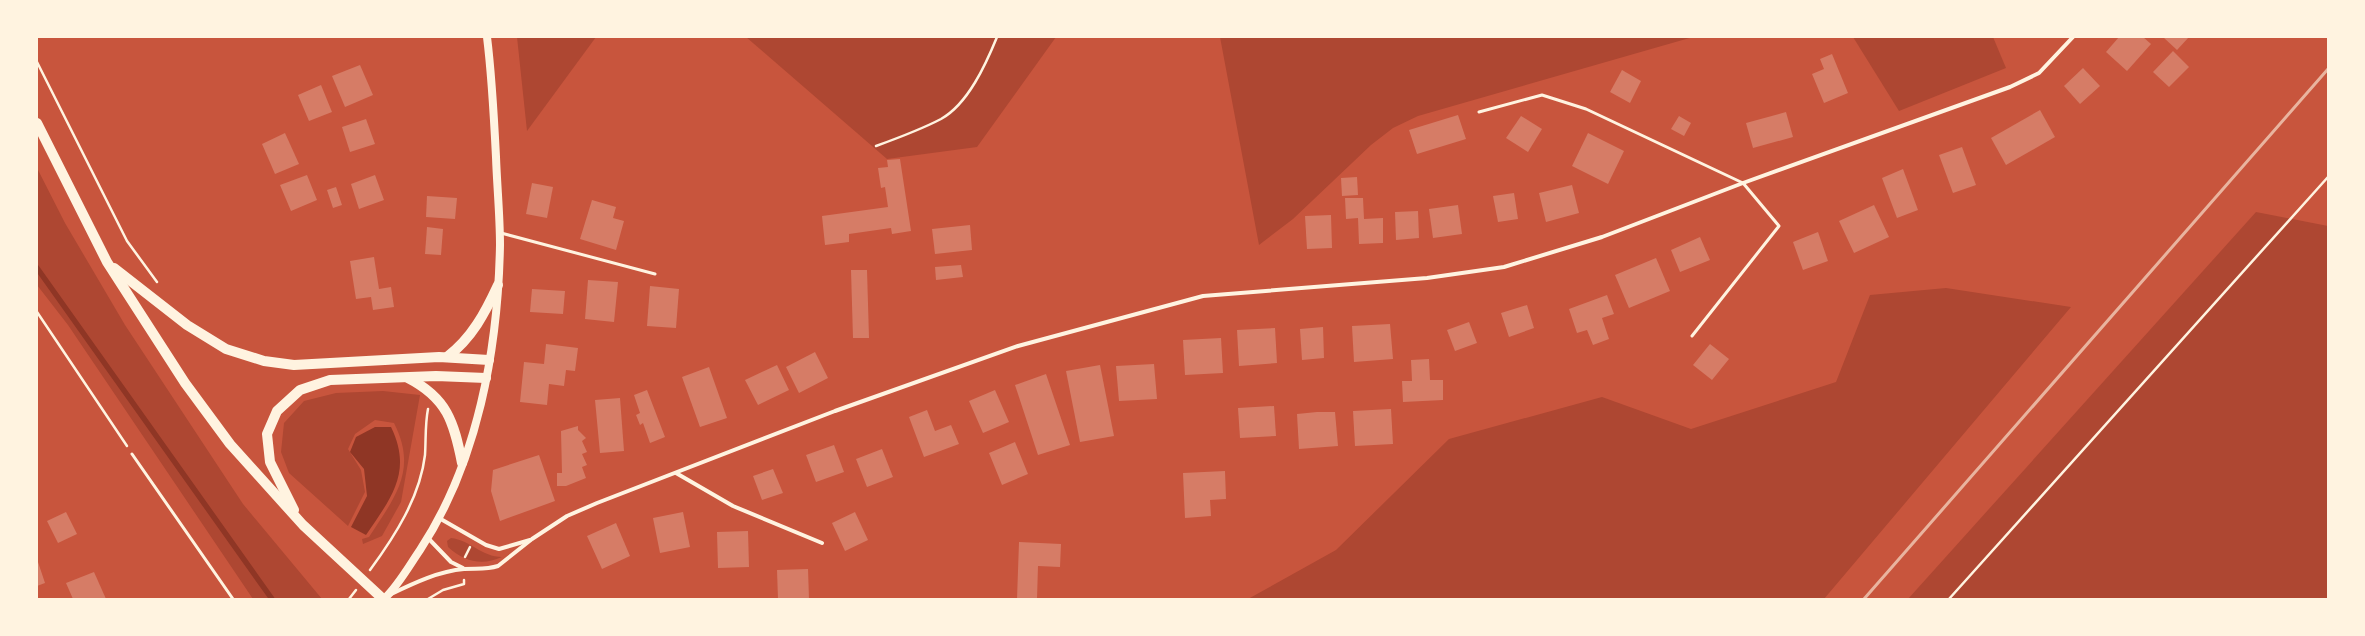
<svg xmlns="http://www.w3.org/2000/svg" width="2365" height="636" viewBox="0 0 2365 636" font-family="Figtree,sans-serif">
<rect width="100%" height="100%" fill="#c8553d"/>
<g fill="#ae4732">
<path d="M 517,37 L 596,37 L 527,131 Z"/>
<path d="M 746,37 L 1056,37 L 977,147 L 887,159 Z"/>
<path d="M 1220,37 L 1693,37 L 1418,116 L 1393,128 L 1371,145 L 1293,219 L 1259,245 Z"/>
<path d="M 1853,37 L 1993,37 L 2006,68 L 1899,111 Z"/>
<path d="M 37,168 L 65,223 L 125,325 L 243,504 L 322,599 L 253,599 L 68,325 L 37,285 Z"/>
<path d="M 2256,212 L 2328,226 L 2328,599 L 1908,599 Z"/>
<path d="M 1946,288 L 2071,307 L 1824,599 L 1248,599 L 1336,550 L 1449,439 L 1602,397 L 1691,429 L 1836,382 L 1870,295 Z"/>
<path d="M 383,391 L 420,395 L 401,502 L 382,536 L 363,544 L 362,539 L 369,537 C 395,497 418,470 394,423 L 375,420 L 355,434 L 348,449 L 361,470 L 365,492 L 348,526 L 289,473 L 281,452 L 284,423 L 304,401 L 336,393 Z"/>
<path d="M 451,538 C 470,540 482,557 502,557 C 482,566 465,562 448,547 L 447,541 Z"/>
</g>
<path fill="#8f3625" d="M 375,427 L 391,427 C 413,472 391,498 366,535 L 351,527 L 367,496 L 364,469 L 350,452 L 356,437 Z"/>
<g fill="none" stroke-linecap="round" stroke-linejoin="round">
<path stroke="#8f3625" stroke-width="5.5" d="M 37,268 L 272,599"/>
</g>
<g fill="#d67c66">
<path d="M 2119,37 L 2143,37 L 2151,44 L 2127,71 L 2106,52 Z"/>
<path d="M 2163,37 L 2189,37 L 2177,50 Z"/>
<path d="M 2173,51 L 2189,67 L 2169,87 L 2153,72 Z"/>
<path d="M 1832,54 L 1848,93 L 1824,103 L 1812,74 L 1824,69 L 1820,59 Z"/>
<path d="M 360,65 L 373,95 L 345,107 L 332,76 Z"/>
<path d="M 2083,68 L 2100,86 L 2080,104 L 2064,86 Z"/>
<path d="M 1622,70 L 1641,81 L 1630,103 L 1610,92 Z"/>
<path d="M 321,85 L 332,112 L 309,121 L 298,95 Z"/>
<path d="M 2040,110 L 2055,137 L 2006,165 L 1991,138 Z"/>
<path d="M 1786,112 L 1793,137 L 1753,148 L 1746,123 Z"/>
<path d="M 1458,115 L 1466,139 L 1417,154 L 1409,130 Z"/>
<path d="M 1521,116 L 1542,129 L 1528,152 L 1506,138 Z"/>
<path d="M 1679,116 L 1691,123 L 1684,136 L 1671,129 Z"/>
<path d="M 366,119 L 375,144 L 350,152 L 342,127 Z"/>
<path d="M 285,133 L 299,164 L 275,174 L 262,144 Z"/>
<path d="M 1588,133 L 1624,151 L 1608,184 L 1572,166 Z"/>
<path d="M 1962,147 L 1976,185 L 1953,193 L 1939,155 Z"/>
<path d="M 900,159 L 911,231 L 892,234 L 891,228 L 849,234 L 849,242 L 825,245 L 822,216 L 888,207 L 885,187 L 881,188 L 878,168 L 888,167 L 887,160 Z"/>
<path d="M 1903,169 L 1918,210 L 1897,218 L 1882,178 Z"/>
<path d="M 307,175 L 317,200 L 291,211 L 280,185 Z"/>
<path d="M 375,175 L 384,200 L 359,209 L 351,184 Z"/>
<path d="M 1357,177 L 1358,195 L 1342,196 L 1341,178 Z"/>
<path d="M 532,183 L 553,187 L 547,218 L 526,214 Z"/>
<path d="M 1572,185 L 1579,213 L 1546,222 L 1539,193 Z"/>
<path d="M 336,187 L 342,205 L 333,208 L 327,190 Z"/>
<path d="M 1514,193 L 1518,219 L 1498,222 L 1493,196 Z"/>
<path d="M 427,196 L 457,198 L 455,219 L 426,217 Z"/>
<path d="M 1345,198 L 1363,198 L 1364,219 L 1383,218 L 1383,243 L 1359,244 L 1358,218 L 1346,219 Z"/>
<path d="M 592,200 L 616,207 L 613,218 L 624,221 L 616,250 L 580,239 Z"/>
<path d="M 1458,205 L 1462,234 L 1433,238 L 1429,209 Z"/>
<path d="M 1874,205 L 1889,237 L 1854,253 L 1839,221 Z"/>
<path d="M 1418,211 L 1419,238 L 1396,240 L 1395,212 Z"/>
<path d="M 1331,215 L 1332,248 L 1307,249 L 1305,216 Z"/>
<path d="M 970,225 L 972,250 L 935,254 L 932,229 Z"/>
<path d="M 427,227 L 443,229 L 441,255 L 425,254 Z"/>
<path d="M 1818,232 L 1828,261 L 1803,270 L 1793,242 Z"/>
<path d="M 1700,237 L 1710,260 L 1680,272 L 1671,250 Z"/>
<path d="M 374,257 L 379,289 L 391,287 L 394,307 L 373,310 L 371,297 L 356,299 L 350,261 Z"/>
<path d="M 1656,258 L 1670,291 L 1629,308 L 1615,275 Z"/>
<path d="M 961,265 L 963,277 L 936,280 L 935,267 Z"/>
<path d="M 851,270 L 867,270 L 869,338 L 853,338 Z"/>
<path d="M 588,280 L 618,282 L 614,322 L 585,319 Z"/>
<path d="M 650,286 L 679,289 L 676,328 L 647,326 Z"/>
<path d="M 532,289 L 565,291 L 563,314 L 530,312 Z"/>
<path d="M 1607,295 L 1614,314 L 1602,318 L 1609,339 L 1593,345 L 1587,330 L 1577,333 L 1569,309 Z"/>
<path d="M 1527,305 L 1534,328 L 1509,337 L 1501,313 Z"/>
<path d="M 1469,322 L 1477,343 L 1455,351 L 1447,330 Z"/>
<path d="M 1390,324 L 1393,359 L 1354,362 L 1352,326 Z"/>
<path d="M 1323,327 L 1324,358 L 1302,360 L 1300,329 Z"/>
<path d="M 1275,328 L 1277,363 L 1239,366 L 1237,330 Z"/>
<path d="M 1221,338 L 1223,373 L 1185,375 L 1183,340 Z"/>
<path d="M 546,344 L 578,348 L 575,371 L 566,370 L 564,386 L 549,384 L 547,405 L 520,402 L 524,362 L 544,364 Z"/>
<path d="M 1710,344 L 1729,359 L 1712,380 L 1693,365 Z"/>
<path d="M 815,352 L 828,378 L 799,393 L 786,367 Z"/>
<path d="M 1429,359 L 1430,380 L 1443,380 L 1443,400 L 1403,402 L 1402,381 L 1412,381 L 1411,360 Z"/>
<path d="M 1154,364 L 1157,399 L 1119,401 L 1116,366 Z"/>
<path d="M 777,365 L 789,390 L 758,405 L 745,380 Z"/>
<path d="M 1100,365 L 1114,436 L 1080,442 L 1066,371 Z"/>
<path d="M 709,367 L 727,418 L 700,427 L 682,377 Z"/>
<path d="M 1046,374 L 1070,445 L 1038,455 L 1015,385 Z"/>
<path d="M 647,390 L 665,437 L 650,443 L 643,423 L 640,425 L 636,415 L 640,413 L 634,395 Z"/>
<path d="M 995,390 L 1009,422 L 983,433 L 969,401 Z"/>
<path d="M 620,398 L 624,451 L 600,453 L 595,400 Z"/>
<path d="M 1274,406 L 1276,436 L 1240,438 L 1238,408 Z"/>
<path d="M 1391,409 L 1393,444 L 1355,446 L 1353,411 Z"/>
<path d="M 927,410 L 935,431 L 951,425 L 959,444 L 924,457 L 909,417 Z"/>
<path d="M 1317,412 L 1335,412 L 1338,446 L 1299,449 L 1297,414 Z"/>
<path d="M 578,426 L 578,430 L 586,438 L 582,441 L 587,452 L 582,454 L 587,465 L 582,467 L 586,478 L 566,486 L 557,486 L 557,473 L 562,473 L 561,431 Z"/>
<path d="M 1015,442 L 1028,474 L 1002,485 L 989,453 Z"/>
<path d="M 834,445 L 844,472 L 816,482 L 806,455 Z"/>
<path d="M 882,449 L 893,477 L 867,487 L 856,459 Z"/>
<path d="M 539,455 L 555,501 L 500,521 L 491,491 L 493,470 Z"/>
<path d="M 773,469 L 783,493 L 762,500 L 753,476 Z"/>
<path d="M 1225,471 L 1226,499 L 1210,500 L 1211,516 L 1185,518 L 1183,473 Z"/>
<path d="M 66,512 L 77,534 L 58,543 L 47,521 Z"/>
<path d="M 683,512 L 690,547 L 660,553 L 653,518 Z"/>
<path d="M 855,512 L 868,540 L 845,551 L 832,523 Z"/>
<path d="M 616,523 L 630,556 L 602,569 L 587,536 Z"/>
<path d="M 748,531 L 749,567 L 718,568 L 717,532 Z"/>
<path d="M 1019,542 L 1061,544 L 1060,567 L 1038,566 L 1037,599 L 1017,599 Z"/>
<path d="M 37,559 L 45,583 L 37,586 Z"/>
<path d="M 808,569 L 809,599 L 778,599 L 777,570 Z"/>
<path d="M 94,572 L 106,599 L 73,599 L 66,583 Z"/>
</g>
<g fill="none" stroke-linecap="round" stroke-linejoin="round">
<g stroke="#fff3e0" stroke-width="2.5">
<path d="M 37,62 L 127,241 L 157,282"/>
<path d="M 876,146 C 898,138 920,130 941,119 C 968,104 986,64 997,37"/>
<path d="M 37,312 L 127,446"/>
<path d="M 465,557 L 470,547"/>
<path d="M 370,570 C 395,536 420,497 425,455 C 426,439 425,424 428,409"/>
<path d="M 349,599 L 356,590"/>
<path d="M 428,599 L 443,590 L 464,584 L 464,580"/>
<path d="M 1949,599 L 2328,177"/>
</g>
<g stroke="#fff3e0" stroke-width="3">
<path d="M 1479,112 L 1542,95 L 1586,109 L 1743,183 L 1779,226 L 1692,336"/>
<path d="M 501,233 L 655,274"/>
<path d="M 132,454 L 233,599"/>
</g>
<g stroke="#fff3e0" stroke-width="4">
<path d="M 676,473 L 733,506 L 822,543"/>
<path d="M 439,518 L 486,545 L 499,549 L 530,540"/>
<path d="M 428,538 L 451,562 L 463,568"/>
<path d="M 391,594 C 414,583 439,571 464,569 C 476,568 486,570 498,566 L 532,539 L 567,516 L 597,503 L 835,411 L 1018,346 L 1203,296 L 1427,278 L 1504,267 L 1602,237 L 1743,183 L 2010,87 L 2039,73 L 2073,37"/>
</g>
<path stroke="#fff3e0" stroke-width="8" d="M 384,599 C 398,586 409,566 420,550 C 478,462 498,349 500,245 C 500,216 497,186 496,157 C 494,117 492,77 487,37"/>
<g stroke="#fff3e0" stroke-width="10">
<path d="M 37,123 L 107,262 L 185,383 L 230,444 L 303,525 L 383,599"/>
<path d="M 114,268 L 187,325 L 226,349 L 264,361 L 294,365 L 439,357 L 489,360"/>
<path d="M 447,357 C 472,338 485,313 498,285"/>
<path d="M 408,378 C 447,398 454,422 462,463"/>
<path d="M 294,510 L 270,462 L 267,434 L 277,411 L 300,390 L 330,380 L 436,376 L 486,378"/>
</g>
<path stroke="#e9b49f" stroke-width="3" d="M 1864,599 L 2328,69"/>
</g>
<rect width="2365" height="636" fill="none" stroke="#fff3e0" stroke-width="76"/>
</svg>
